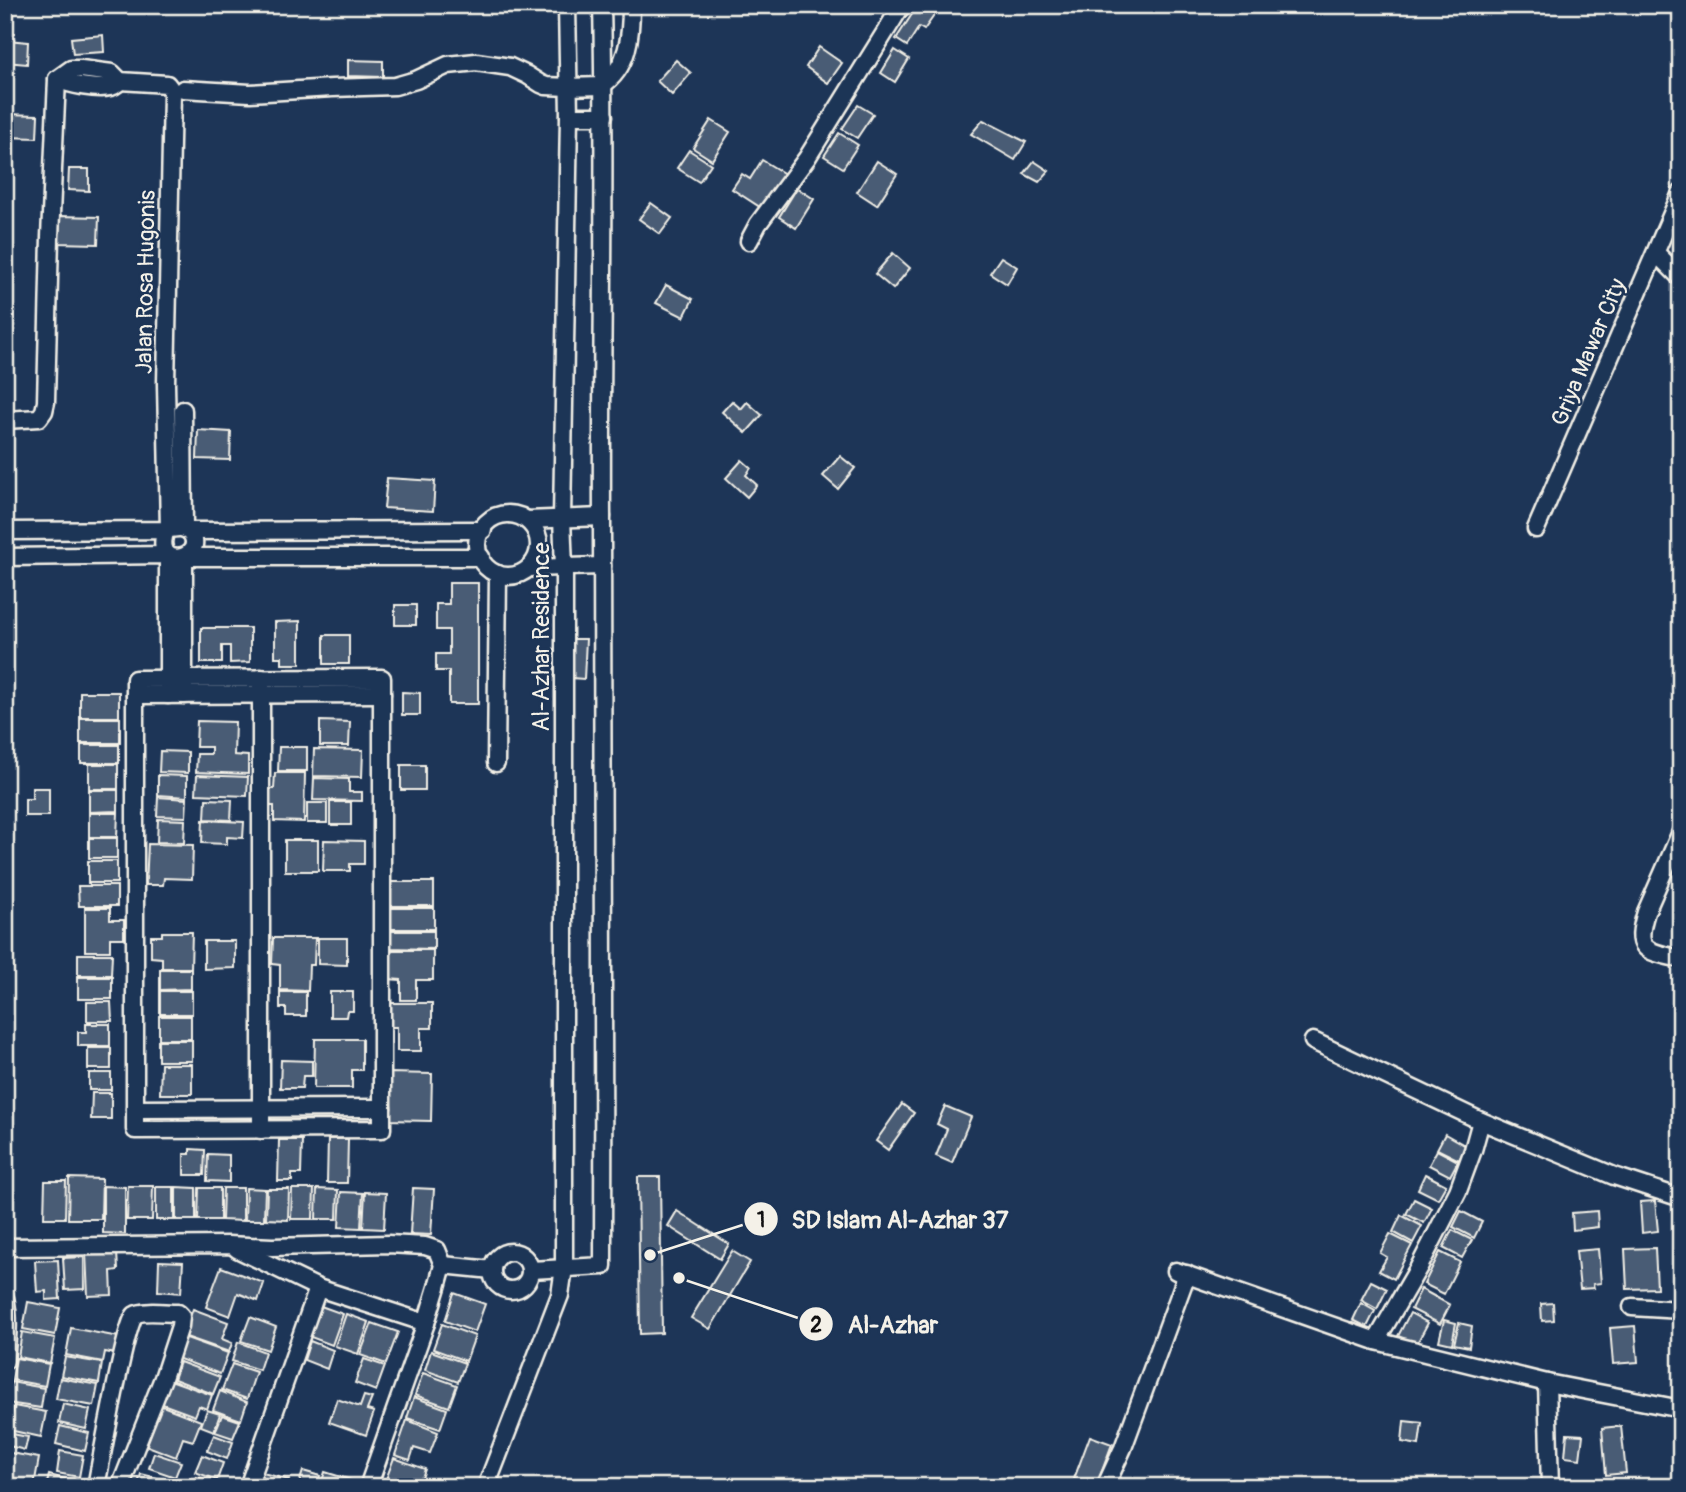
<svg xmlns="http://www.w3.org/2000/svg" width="1686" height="1492" viewBox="0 0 1686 1492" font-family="Pangolin,sans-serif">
<rect width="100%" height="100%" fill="#1d3557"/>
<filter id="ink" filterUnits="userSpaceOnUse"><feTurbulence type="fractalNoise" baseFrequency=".0143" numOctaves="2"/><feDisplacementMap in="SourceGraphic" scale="14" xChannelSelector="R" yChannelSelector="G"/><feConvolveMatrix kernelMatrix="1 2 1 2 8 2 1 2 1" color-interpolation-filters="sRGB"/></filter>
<g filter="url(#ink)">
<g fill="#485b74" stroke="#f4f1e8" stroke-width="2">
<path d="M 918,5 L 938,5 L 940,7 L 924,30 L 919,27 L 907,46 L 896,39 Z"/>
<path d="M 103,35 L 104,52 L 73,54 L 71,38 Z"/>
<path d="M 7,40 L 28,42 L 27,64 L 5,62 Z"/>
<path d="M 819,47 L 842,63 L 828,83 L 806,67 Z"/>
<path d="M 895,50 L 909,59 L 895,82 L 881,73 Z"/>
<path d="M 348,60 L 383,61 L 383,77 L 348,76 Z"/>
<path d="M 676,60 L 691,73 L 672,95 L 657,81 Z"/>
<path d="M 858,105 L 873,114 L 857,138 L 842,129 Z"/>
<path d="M 5,114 L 38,115 L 37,138 L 5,137 Z"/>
<path d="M 711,120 L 730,132 L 712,160 L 693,148 Z"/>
<path d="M 983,120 L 1026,142 L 1015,160 L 971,134 Z"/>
<path d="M 839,133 L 858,145 L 843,168 L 824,156 Z"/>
<path d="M 689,150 L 711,164 L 699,182 L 677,168 Z"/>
<path d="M 762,160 L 785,174 L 763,209 L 732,189 L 742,174 L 750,179 Z"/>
<path d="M 877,161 L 897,174 L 877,205 L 857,192 Z"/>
<path d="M 1034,161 L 1049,171 L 1039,182 L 1024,174 Z"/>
<path d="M 69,169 L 89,169 L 89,191 L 68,190 Z"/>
<path d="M 797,188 L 814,199 L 796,228 L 779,217 Z"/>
<path d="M 651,203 L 672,218 L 660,234 L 639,219 Z"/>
<path d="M 59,216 L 99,217 L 98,244 L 57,243 Z"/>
<path d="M 893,253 L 910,268 L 893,289 L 875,274 Z"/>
<path d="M 1001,257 L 1017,267 L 1007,284 L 990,273 Z"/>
<path d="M 666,285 L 693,299 L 684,317 L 656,303 Z"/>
<path d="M 732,401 L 741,409 L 747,402 L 762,415 L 746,433 L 722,412 Z"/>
<path d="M 198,430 L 231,432 L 230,460 L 197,459 Z"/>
<path d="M 840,456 L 855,468 L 838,489 L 823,476 Z"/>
<path d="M 742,460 L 751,468 L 746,475 L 757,485 L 747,497 L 726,478 Z"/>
<path d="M 387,478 L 435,481 L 433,511 L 384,508 Z"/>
<path d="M 449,583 L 478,583 L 478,704 L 449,704 L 449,671 L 436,671 L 436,654 L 449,654 L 449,630 L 436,630 L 436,604 L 449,604 Z"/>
<rect x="395" y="605" width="21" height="20"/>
<path d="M 300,621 L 300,664 L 282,664 L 282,657 L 275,657 L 275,622 Z"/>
<path d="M 201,628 L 250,628 L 250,662 L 230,663 L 230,646 L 222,646 L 222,663 L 201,663 Z"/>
<rect x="324" y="635" width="25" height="29"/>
<path d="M 572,639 L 586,639 L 584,679 L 571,678 Z"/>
<rect x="80" y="692" width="39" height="25"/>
<path d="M 402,692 L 420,693 L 420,715 L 402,715 Z"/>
<rect x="80" y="718" width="40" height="25"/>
<path d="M 197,721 L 235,722 L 234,755 L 248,756 L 248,774 L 196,772 L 197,754 L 211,754 L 211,747 L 196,747 Z"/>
<path d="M 320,721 L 350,722 L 349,746 L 320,746 Z"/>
<rect x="81" y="745" width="38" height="18"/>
<path d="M 279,747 L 307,747 L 307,771 L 278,771 Z"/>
<path d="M 314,749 L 363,750 L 362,777 L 313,776 Z"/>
<path d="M 160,751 L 188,752 L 188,773 L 159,772 Z"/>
<rect x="89" y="764" width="29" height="25"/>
<rect x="401" y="765" width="24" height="25"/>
<path d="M 275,773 L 305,773 L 304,822 L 274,821 L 274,806 L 268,806 L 269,789 L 274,789 Z"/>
<path d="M 158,775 L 187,776 L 187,797 L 158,795 Z"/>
<path d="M 197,775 L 248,777 L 247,796 L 196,794 Z"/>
<path d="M 314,778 L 349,779 L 349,792 L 362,792 L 362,801 L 313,800 Z"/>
<path d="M 32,788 L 49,788 L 49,816 L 25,816 L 25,799 L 32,799 Z"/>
<path d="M 89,790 L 118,790 L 118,811 L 89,812 Z"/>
<path d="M 158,797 L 187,799 L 186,817 L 157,816 Z"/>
<path d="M 206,799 L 232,800 L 231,820 L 205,819 Z"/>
<rect x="330" y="802" width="21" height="23"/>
<rect x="307" y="803" width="20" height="20"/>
<path d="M 89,813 L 118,813 L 117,837 L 89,837 Z"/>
<path d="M 158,819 L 185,820 L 184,843 L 157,842 Z"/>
<path d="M 203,820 L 244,822 L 243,838 L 227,837 L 227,844 L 202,843 Z"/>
<rect x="89" y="838" width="28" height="20"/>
<rect x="285" y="840" width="33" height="31"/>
<path d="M 324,840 L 364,841 L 364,864 L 350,864 L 350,871 L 323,871 Z"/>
<path d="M 148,844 L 193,845 L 192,879 L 164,878 L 163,885 L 146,885 Z"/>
<rect x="88" y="861" width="29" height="22"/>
<rect x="387" y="882" width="47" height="24"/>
<path d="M 78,886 L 117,886 L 117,906 L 79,906 Z"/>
<path d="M 85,908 L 110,908 L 110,920 L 124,920 L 124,938 L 110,938 L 110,951 L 85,951 Z"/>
<rect x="386" y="908" width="48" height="21"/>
<path d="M 388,931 L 434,931 L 434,949 L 388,948 Z"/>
<path d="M 162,932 L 192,932 L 191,968 L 162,968 L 162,958 L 151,957 L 151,936 L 162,936 Z"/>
<path d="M 273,938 L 315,938 L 314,965 L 309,965 L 308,991 L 280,990 L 280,965 L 272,964 Z"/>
<path d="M 318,938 L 347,938 L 347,965 L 318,964 Z"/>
<path d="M 204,941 L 235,941 L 235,968 L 204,969 Z"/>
<path d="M 388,950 L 433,950 L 433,980 L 416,980 L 416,1000 L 401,1000 L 401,980 L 388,979 Z"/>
<path d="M 78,954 L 112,954 L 111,975 L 78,975 Z"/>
<path d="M 160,969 L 191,969 L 191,989 L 160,990 Z"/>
<rect x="78" y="977" width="34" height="22"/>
<rect x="160" y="991" width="32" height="23"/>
<path d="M 280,992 L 306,992 L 306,1016 L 286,1016 L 286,1008 L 280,1008 Z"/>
<path d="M 330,992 L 353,992 L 353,1011 L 347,1011 L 346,1017 L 330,1017 Z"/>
<path d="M 87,1002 L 111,1002 L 112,1021 L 87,1021 Z"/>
<path d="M 387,1003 L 432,1003 L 432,1028 L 421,1028 L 421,1051 L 397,1051 L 397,1027 L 387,1027 Z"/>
<rect x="159" y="1016" width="32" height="23"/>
<path d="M 86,1024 L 110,1024 L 110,1046 L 78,1046 L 78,1032 L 86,1032 Z"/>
<path d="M 315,1039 L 362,1039 L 362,1070 L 352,1070 L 352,1088 L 314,1088 Z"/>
<rect x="158" y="1040" width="34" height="21"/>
<rect x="88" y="1048" width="23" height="21"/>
<path d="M 281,1060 L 312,1061 L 312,1076 L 303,1076 L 302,1088 L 280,1088 Z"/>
<path d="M 161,1064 L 192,1064 L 192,1094 L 160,1094 Z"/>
<rect x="89" y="1073" width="22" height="17"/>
<path d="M 389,1073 L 432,1074 L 431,1121 L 388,1120 Z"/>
<path d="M 92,1093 L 111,1093 L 111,1119 L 91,1119 Z"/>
<path d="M 902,1104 L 914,1113 L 888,1150 L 876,1141 Z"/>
<path d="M 945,1106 L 971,1117 L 952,1163 L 936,1156 L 947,1129 L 937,1124 Z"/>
<path d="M 1445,1134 L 1466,1146 L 1459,1160 L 1437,1149 Z"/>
<path d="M 328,1139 L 348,1139 L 347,1183 L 327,1183 Z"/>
<path d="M 279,1140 L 302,1140 L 301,1174 L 292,1174 L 292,1181 L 278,1181 Z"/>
<path d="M 190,1149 L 205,1150 L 204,1175 L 184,1175 L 184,1154 L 190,1154 Z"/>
<path d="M 1437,1150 L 1458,1161 L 1450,1176 L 1429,1165 Z"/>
<path d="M 208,1154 L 229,1155 L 229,1182 L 207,1181 Z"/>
<path d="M 1425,1174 L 1446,1185 L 1438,1199 L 1418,1189 Z"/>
<path d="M 638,1177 L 660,1177 L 662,1333 L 640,1334 Z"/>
<path d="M 69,1178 L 102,1179 L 101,1219 L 68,1219 Z"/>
<path d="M 45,1181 L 66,1181 L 65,1218 L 44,1218 Z"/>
<path d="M 103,1186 L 125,1187 L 125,1234 L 103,1233 Z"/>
<path d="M 128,1186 L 153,1186 L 152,1220 L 127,1220 Z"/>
<rect x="156" y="1187" width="18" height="33"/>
<path d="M 176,1187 L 196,1188 L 196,1220 L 176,1220 Z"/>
<path d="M 199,1188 L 220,1188 L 220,1220 L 198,1220 Z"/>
<path d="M 223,1188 L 243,1188 L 243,1221 L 222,1220 Z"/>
<path d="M 246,1188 L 265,1189 L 264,1220 L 245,1220 Z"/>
<path d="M 413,1188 L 434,1189 L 431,1235 L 410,1234 Z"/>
<path d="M 267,1189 L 289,1189 L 288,1220 L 266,1219 Z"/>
<path d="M 292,1189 L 314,1189 L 313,1219 L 291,1219 Z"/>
<path d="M 317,1189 L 338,1190 L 337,1219 L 316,1219 Z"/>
<path d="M 341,1192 L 363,1193 L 361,1228 L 339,1227 Z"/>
<path d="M 365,1192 L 386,1193 L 384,1229 L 363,1228 Z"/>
<path d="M 1414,1199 L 1432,1208 L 1424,1223 L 1406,1214 Z"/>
<path d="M 1655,1201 L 1658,1231 L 1642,1233 L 1640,1202 Z"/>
<path d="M 677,1211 L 729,1244 L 720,1259 L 668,1226 Z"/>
<path d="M 1461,1211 L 1482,1222 L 1474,1238 L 1453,1227 Z"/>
<path d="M 1597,1211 L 1598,1227 L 1573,1230 L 1572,1213 Z"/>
<path d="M 1401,1215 L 1422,1226 L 1413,1243 L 1393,1232 Z"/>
<path d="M 1452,1230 L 1472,1240 L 1462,1258 L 1443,1248 Z"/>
<path d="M 1390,1234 L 1412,1245 L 1394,1279 L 1379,1271 L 1387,1257 L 1380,1253 Z"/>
<path d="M 1655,1248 L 1657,1288 L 1627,1289 L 1625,1249 Z"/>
<path d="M 1598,1249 L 1601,1283 L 1593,1284 L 1594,1288 L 1580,1289 L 1576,1251 Z"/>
<path d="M 732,1251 L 750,1262 L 710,1329 L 691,1318 Z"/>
<path d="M 117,1252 L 118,1270 L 111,1271 L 112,1295 L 88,1296 L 86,1253 Z"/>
<path d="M 1440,1252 L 1460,1262 L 1444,1294 L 1424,1284 Z"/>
<path d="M 84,1257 L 85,1289 L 65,1290 L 63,1258 Z"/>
<path d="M 58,1260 L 60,1299 L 46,1300 L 46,1291 L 37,1292 L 35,1261 Z"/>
<path d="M 159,1261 L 183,1262 L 181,1293 L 158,1291 Z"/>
<path d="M 221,1267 L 264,1283 L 258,1301 L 238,1293 L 230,1316 L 206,1307 Z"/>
<path d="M 1371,1281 L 1387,1289 L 1377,1309 L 1361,1300 Z"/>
<path d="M 1421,1289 L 1450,1305 L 1440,1324 L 1411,1309 Z"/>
<path d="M 454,1293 L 485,1304 L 475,1332 L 445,1321 Z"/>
<path d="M 28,1302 L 60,1308 L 55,1335 L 23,1329 Z"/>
<path d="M 1361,1303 L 1375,1311 L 1367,1327 L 1353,1320 Z"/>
<path d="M 1553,1303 L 1554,1320 L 1542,1321 L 1541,1304 Z"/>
<path d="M 318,1305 L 343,1314 L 332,1345 L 308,1336 Z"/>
<path d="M 193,1309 L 228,1322 L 222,1339 L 232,1343 L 229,1352 L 183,1336 Z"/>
<path d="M 1410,1313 L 1428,1323 L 1416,1345 L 1398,1336 Z"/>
<path d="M 346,1314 L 369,1322 L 358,1354 L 335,1346 Z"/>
<path d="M 250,1317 L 276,1327 L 268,1350 L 241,1341 Z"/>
<path d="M 1444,1320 L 1456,1323 L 1452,1344 L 1439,1341 Z"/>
<path d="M 372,1323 L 398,1332 L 386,1364 L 360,1355 Z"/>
<path d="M 1459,1323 L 1472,1326 L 1469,1347 L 1454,1344 Z"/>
<path d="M 442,1324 L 475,1336 L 466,1361 L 433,1349 Z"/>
<path d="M 1635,1326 L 1638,1362 L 1613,1364 L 1610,1328 Z"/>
<path d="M 71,1328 L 119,1337 L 116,1354 L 105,1352 L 103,1362 L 66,1355 Z"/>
<path d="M 22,1332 L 55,1338 L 50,1363 L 18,1357 Z"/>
<path d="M 181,1336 L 228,1353 L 220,1374 L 174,1357 Z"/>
<path d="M 310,1341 L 333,1350 L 327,1369 L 304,1360 Z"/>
<path d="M 238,1342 L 265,1352 L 259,1370 L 232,1361 Z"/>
<path d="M 431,1351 L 465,1363 L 458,1382 L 425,1370 Z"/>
<path d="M 65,1357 L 102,1363 L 99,1383 L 61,1376 Z"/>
<path d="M 16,1358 L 49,1364 L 45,1386 L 12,1380 Z"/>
<path d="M 364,1359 L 385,1366 L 376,1391 L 355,1383 Z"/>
<path d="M 180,1362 L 220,1377 L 213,1394 L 174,1379 Z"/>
<path d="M 232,1364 L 256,1372 L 247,1399 L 222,1390 Z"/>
<path d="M 423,1373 L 457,1385 L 449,1407 L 415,1395 Z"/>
<path d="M 60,1378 L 98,1385 L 94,1406 L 56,1399 Z"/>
<path d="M 165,1378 L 212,1395 L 207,1409 L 199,1406 L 195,1416 L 157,1402 Z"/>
<path d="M 11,1382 L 44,1388 L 41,1408 L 7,1403 Z"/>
<path d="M 220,1391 L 247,1402 L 241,1420 L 213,1410 Z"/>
<path d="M 364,1396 L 372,1398 L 367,1410 L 374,1412 L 366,1435 L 329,1422 L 337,1399 L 360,1407 Z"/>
<path d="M 414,1397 L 447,1409 L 440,1429 L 407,1418 Z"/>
<path d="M 63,1404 L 90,1410 L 86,1429 L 59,1423 Z"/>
<path d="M 160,1405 L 201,1421 L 193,1441 L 183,1438 L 176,1457 L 145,1445 Z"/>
<path d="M 14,1406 L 46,1412 L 41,1437 L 9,1430 Z"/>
<path d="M 207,1410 L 220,1414 L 214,1431 L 201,1426 Z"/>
<path d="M 222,1415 L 240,1421 L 233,1438 L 215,1432 Z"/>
<path d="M 407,1420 L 438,1432 L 430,1453 L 414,1448 L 410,1460 L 395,1455 Z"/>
<path d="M 1404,1421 L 1422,1423 L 1419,1445 L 1402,1442 Z"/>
<path d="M 60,1426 L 89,1433 L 85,1451 L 56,1444 Z"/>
<path d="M 1621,1426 L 1626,1473 L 1606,1475 L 1602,1428 Z"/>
<path d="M 7,1433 L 28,1437 L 25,1450 L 5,1445 Z"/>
<path d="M 1567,1434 L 1583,1435 L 1580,1459 L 1565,1457 Z"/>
<path d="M 214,1435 L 233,1442 L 227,1459 L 207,1451 Z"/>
<path d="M 1090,1436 L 1112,1444 L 1096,1487 L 1074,1479 Z"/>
<path d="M 60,1451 L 83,1455 L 79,1477 L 57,1473 Z"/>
<path d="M 5,1452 L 39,1458 L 34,1486 L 5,1481 Z"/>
<path d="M 154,1453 L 181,1462 L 175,1477 L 149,1468 Z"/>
<path d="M 202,1455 L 223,1463 L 217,1480 L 195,1472 Z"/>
<path d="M 394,1458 L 425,1469 L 419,1487 L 399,1487 L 385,1482 Z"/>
<path d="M 303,1471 L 320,1476 L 316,1487 L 298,1487 Z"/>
<path d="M 259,1472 L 289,1480 L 288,1487 L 255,1487 Z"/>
<path d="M 325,1472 L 354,1481 L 352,1487 L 320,1487 Z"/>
<path d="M 141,1474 L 178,1483 L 177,1487 L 137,1487 Z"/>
<path d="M 49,1475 L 82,1483 L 81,1487 L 46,1487 Z"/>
<path d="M 196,1477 L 222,1483 L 222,1487 L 194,1487 Z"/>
</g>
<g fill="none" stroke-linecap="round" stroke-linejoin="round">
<g stroke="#f4f1e8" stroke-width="21">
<g id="minor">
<path d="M 57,79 C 70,85 97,90 110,87 C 113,87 118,83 120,81"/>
<path d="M 183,89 L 250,93 L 332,88 L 395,86 L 416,80 L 448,65 L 476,62 L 510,67 L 527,75 L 541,84 L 546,86 L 568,87 L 601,86 C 629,68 631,35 631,5"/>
<path d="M 569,116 L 604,116"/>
<path d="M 749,241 L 758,224 L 807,158 L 902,5"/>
<path d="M 1656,253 L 1681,278"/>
<path d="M 183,410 L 184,528"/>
<path d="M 5,420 L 39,418 L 44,411 L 46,402 L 50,237 L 57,79 L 71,69 L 81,69 L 112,73 L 120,81 L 167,84 L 170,88 L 172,94 L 166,384 L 169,529"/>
<circle cx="508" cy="545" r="31"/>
<path d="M 527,520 L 602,517"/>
<path d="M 1536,529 L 1681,193"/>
<path d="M 5,531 L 166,530 C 175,528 186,525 192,535 C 205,560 151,572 166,530"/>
<path d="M 188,531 L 483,530"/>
<path d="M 5,557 L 168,555 L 168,695"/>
<path d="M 529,568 L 602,566"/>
<path d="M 261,678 L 261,1130"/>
<path d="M 382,678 L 382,1129 L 135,1130 L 135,679 Z"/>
<path d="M 135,695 L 382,694"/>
<path d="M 184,695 L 184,557 L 481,557"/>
<path d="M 496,763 L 498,574"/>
<path d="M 1681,832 L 1646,912 C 1634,951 1645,951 1681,959"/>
<path d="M 1313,1041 L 1481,1121 L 1614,1176 L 1681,1198"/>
<path d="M 135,1109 L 382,1108"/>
<path d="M 5,1247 L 228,1245 L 272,1247 L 388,1244 L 425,1246 L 437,1250 L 443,1265 L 437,1287 L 426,1323 L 368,1487"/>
<path d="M 237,1249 L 318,1288 L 426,1323"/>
<circle cx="511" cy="1271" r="19"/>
<path d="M 443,1265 L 492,1270"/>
<path d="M 531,1270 L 603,1266 C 604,1017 602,768 602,519 C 601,347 606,176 602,5"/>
<path d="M 1176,1271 L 1376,1341 L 1547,1383 L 1681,1409"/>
<path d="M 5,1298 C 10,1318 7,1340 5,1361"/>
<path d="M 1632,1307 L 1681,1310"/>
<path d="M 1376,1341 L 1419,1267 L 1458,1191 L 1473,1150 L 1481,1121"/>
<path d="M 1547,1383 L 1550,1487"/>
<path d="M 96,1487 C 100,1466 126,1321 135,1315 C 142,1310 169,1313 178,1313 L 181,1316 L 180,1326 L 163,1378 L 120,1487"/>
<path d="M 248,1487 L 318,1288"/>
<path d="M 486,1487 L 560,1295 L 564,1268 L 564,567 L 562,519 L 569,116 L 567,5"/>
<path d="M 1105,1487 L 1123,1448 L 1187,1274"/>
</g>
</g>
<use href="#minor" stroke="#1d3557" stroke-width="16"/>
</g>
</g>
<g text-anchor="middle" stroke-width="5" stroke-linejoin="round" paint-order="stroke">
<g font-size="23" fill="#f4f1e8" stroke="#1d3557">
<text transform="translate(145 282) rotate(-89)" y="8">Jalan Rosa Hugonis</text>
<text transform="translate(1588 352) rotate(-67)" y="8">Griya Mawar City</text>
<text transform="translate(541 637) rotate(-90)" y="8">Al-Azhar Residence</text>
</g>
</g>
<path fill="none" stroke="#f4f1e8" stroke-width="2.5" d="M650 1255L761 1219M679 1278L816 1324"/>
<g fill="#f4f1e8" stroke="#1d3557" stroke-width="2.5">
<circle cx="650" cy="1255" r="7"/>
<circle cx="679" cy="1278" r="7"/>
<circle cx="761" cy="1219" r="18"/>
<circle cx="816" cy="1324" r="18"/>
</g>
<g font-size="21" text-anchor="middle" font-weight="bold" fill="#111">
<text x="761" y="1227">1</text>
<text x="816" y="1332">2</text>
</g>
<g font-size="24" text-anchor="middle" font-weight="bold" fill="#f4f1e8" stroke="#1d3557" stroke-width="5" stroke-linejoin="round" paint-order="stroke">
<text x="900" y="1228">SD Islam Al-Azhar 37</text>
<text x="893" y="1333">Al-Azhar</text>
</g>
<rect width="1686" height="1492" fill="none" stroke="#1d3557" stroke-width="28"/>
<rect x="14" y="14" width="1658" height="1464" fill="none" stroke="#f4f1e8" stroke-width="2.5" filter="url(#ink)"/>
</svg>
